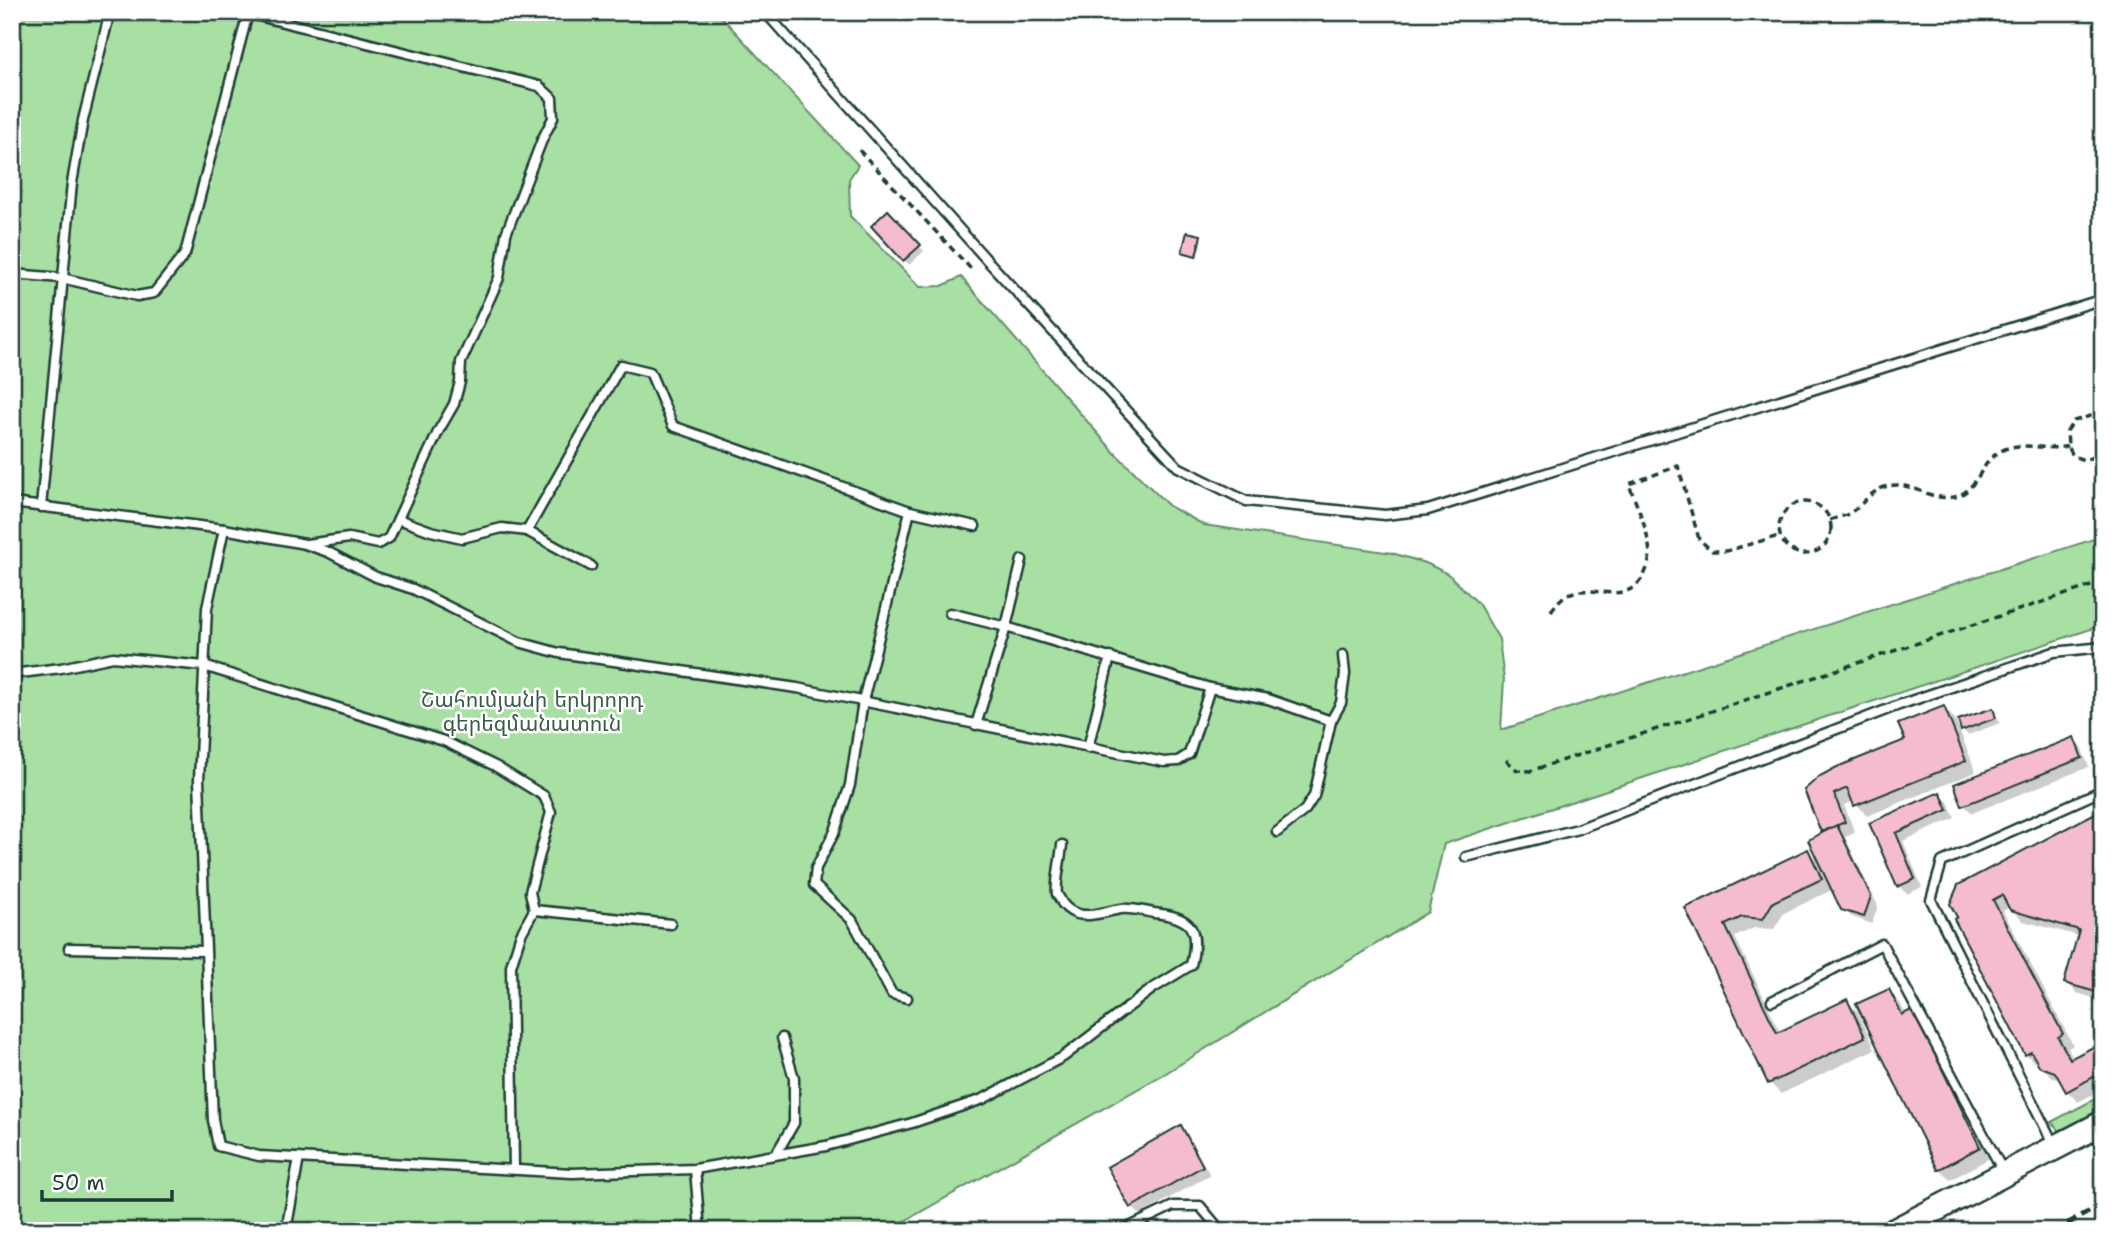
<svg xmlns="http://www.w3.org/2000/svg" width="2115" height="1243" viewBox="0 0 2115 1243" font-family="'Shantell Sans','Noto Sans Armenian',sans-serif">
<rect width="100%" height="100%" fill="#fff"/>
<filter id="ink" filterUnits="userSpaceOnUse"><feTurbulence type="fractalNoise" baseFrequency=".0143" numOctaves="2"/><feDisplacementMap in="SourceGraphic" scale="14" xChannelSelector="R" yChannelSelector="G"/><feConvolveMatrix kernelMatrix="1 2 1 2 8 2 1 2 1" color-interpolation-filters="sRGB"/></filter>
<g filter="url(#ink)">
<g fill="#a8dfa3" stroke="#648e6c" stroke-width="2">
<path d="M 12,12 L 717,12 L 858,165 L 849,179 L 850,216 L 920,287 L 942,286 L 961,277 L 1114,452 L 1169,506 L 1204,525 L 1392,553 L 1428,564 L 1448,574 L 1478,603 L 1499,639 L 1504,680 L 1501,730 L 2103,536 L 2103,625 L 1444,844 L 1428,912 L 1166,1073 L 887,1231 L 12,1231 Z"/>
<path d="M 2103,1095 L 2103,1108 L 2060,1131 L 2051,1122 Z"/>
</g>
<g fill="#0003">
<path d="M 888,212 L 924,251 L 909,265 L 873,226 Z"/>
<path d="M 1200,237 L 1202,239 L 1198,257 L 1186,254 L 1184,252 Z"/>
<path d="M 1944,708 L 1955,719 L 1976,772 L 1867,816 L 1854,801 L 1844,805 L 1855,833 L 1845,837 L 1878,906 L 1872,924 L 1852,917 L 1843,908 L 1834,889 L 1784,913 L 1774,929 L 1754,928 L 1735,937 L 1781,1033 L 1847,1001 L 1858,1012 L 1875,1049 L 1781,1094 L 1770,1083 L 1687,909 L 1808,852 L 1822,865 L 1825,833 L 1806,790 L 1907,741 Z"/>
<path d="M 1992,710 L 2000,723 L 1968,735 L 1963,730 Z"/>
<path d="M 2073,739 L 2081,747 L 2089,767 L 1972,813 L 1964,805 Z"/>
<path d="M 1940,794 L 1948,802 L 1955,818 L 1903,841 L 1922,887 L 1907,894 L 1898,886 L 1871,824 Z"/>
<path d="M 2103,811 L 2103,1001 L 2077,993 L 2066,982 L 2079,936 L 2023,921 L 2010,907 L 2003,911 L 2073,1045 L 2068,1048 L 2074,1059 L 2103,1044 L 2103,1089 L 2078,1102 L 2067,1091 L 2062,1080 L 2053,1078 L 2040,1064 L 2037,1065 L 2026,1054 L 1956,920 Z"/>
<path d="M 1889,991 L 1900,1003 L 1906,1015 L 1923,1023 L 1990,1158 L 1950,1180 L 1939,1169 Z"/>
<path d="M 1180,1128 L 1188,1136 L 1210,1175 L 1140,1215 L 1132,1207 Z"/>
</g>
<g fill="#f5bccf" stroke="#1f3d34" stroke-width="2">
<path d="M 888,210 L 921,245 L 903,261 L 871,226 Z"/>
<path d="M 1187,232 L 1201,235 L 1196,256 L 1182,252 Z"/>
<path d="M 1944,706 L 1966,761 L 1854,806 L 1847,788 L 1834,794 L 1845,822 L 1821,832 L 1804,790 L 1820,776 L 1837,767 L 1905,740 L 1898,724 Z"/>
<path d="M 1993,708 L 1996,718 L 1961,731 L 1958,720 Z"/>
<path d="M 2074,737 L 2082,758 L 1962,806 L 1954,784 Z"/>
<path d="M 1940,792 L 1948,810 L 1896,833 L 1915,879 L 1897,887 L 1869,823 Z"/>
<path d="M 2103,809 L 2103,994 L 2064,983 L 2079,930 L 2010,910 L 2002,895 L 1993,900 L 2063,1034 L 2058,1037 L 2070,1059 L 2103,1042 L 2103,1072 L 2066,1092 L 2055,1072 L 2040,1067 L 2031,1052 L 2025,1055 L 1954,919 L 1957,917 L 1950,904 L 1958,885 Z"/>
<path d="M 1837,825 L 1871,896 L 1864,917 L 1841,910 L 1808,840 Z"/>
<path d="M 1808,849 L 1822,879 L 1773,902 L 1763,919 L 1742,917 L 1725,925 L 1777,1033 L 1847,999 L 1865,1037 L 1768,1084 L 1685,908 Z"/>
<path d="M 1889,989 L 1902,1015 L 1913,1009 L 1980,1147 L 1938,1170 L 1856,1004 Z"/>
<path d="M 1181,1125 L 1203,1166 L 1130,1208 L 1107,1167 Z"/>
</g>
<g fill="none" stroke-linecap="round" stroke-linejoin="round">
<g stroke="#1f3d34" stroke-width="13">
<g id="lane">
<path d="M 243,12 L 539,86 L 552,98 L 553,118 L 542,140 L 506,234 L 499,278 L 461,362 L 460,382 L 454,404 L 439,430 L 389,538 L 378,544 L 349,538 L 307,544"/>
<path d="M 765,12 L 986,259 L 1178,467 L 1246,501 L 1385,515 L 1428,510 L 2103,299"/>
<path d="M 12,274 L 62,278 L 137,296 L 154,293 L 185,254 L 248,13"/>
<path d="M 12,503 L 224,529 L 305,544 L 328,552 L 376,577 L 413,589 L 519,642 L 559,653 L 797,688 L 1164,762 L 1178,761 L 1189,754 L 1210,688"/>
<path d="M 41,507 L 72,183 L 83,120 L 110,12"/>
<path d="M 398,519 L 431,531 L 462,538 L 502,528 L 527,531 L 591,566"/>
<path d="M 224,529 L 207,608 L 199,780 L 213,1120 L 218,1146 L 259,1156 L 572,1173 L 695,1169 L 826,1146 L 912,1123 L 983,1099 L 1063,1057 L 1152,989 L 1191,965 C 1200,927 1191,917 1154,913 C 1143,911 1132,908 1121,909 C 1100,912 1078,924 1062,903 C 1062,902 1057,894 1057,894 C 1055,883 1061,858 1062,845"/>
<path d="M 527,531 L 621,365 L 650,372 L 673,426 L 910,511 L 975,526"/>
<path d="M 950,613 L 1006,627 L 1210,688 L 1268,699 L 1331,721"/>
<path d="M 12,674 L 61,668 L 113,657 L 204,666 L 444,741 L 495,766 L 544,796 L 551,812 L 530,892 L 534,910 L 521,934 L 511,966 L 514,1169"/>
<path d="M 976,725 L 1006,627 L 1022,560"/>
<path d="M 1088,748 L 1110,657"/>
<path d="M 1277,832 L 1305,810 L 1314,796 L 1331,721 L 1341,703 L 1345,674 L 1343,655"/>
<path d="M 1466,857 L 1578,829 L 1899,705 L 2054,652 L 2103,647"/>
<path d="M 534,910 L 671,924"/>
<path d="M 69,948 L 204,951"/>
<path d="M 907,998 L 892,994 L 852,920 L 814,885 L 816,868 L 835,831 L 850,785 L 863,701 L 910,511"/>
<path d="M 1772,1001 L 1882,944 L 2003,1171"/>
<path d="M 2054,1145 L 1931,900 L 1942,862 L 2103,790"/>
<path d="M 776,1154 L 794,1123 L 794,1078 L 782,1038"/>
<path d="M 695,1169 L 700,1231"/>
<path d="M 286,1231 L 299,1158"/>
<path d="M 1121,1231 L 1173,1206 L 1200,1206 L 1221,1231"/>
</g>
</g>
<g stroke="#1f3d34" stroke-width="28">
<path id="secondary" d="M 1894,1231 L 2103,1123"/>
</g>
<g stroke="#1f3d34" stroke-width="3.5" stroke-dasharray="7 5" stroke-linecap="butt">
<path d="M 859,150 L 972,270"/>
<path d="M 2103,412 L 2074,421 L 2067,431 L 2068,446 L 2073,456 L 2084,460 L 2103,454"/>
<circle cx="1805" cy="528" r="26"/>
<path d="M 1830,520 C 1835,518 1841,517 1846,515 C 1865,506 1870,486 1896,485 C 1916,485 1932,501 1954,497 C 1977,492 1980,463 1999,452 C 2020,439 2045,452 2068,446"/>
<path d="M 1551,611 C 1557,603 1562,596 1571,593 C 1596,584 1628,608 1645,573 C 1650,562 1651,553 1648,541 C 1645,522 1635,502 1629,484 L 1678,466 L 1699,539 L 1712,551 L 1726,551 L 1779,536"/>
<path d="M 1506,760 L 1517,770 L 1530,771 L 2103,582"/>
</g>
<use href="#lane" stroke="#fff" stroke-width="8"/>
<use href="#secondary" stroke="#fff" stroke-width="23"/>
<path stroke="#1f3d34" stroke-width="5" stroke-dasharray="10 5" stroke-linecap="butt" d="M 2054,1231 L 2103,1204"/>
</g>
</g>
<g text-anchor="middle" stroke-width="5" stroke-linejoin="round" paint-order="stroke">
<g font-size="21" fill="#3a5d4a" stroke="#fff">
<text x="532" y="707">Շահումյանի երկրորդ<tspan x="532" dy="24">գերեզմանատուն</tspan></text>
</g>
</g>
<rect width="2115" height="1243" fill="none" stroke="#fff" stroke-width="42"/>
<rect x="21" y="21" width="2073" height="1201" fill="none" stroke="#1f3d34" stroke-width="2.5" filter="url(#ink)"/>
<path d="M42 1190v10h130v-10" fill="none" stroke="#1f3d34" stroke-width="3.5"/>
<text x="52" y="1190" font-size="21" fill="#1f3d34" stroke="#ffffff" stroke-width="5" paint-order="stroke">50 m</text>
</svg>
